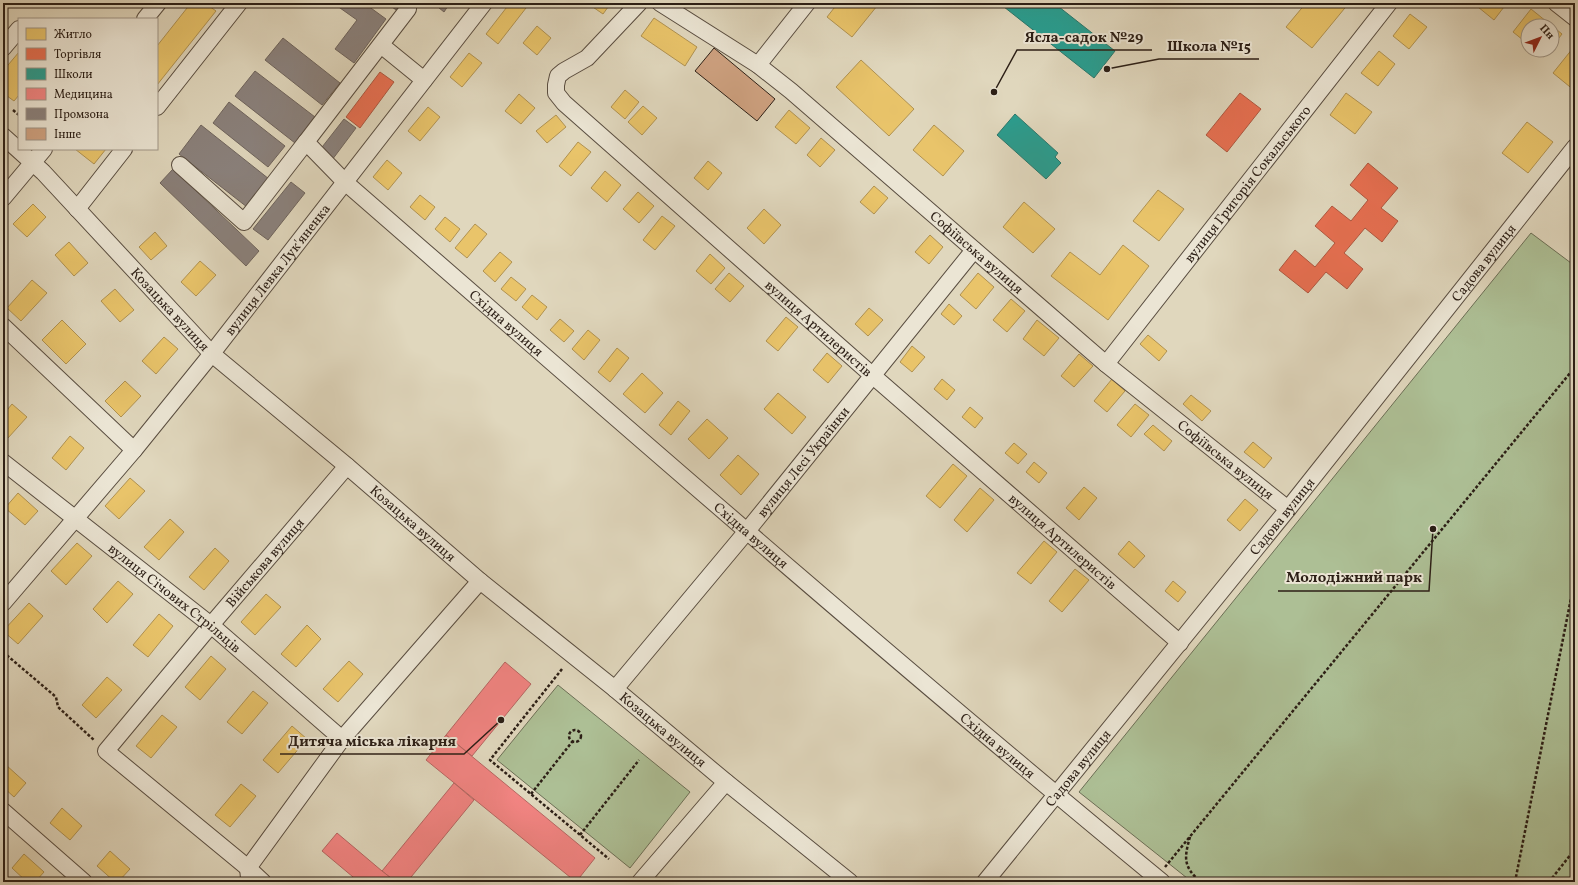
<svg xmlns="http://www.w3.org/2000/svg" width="1578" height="885" viewBox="0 0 1578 885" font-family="Vollkorn,serif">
<rect width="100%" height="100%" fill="#e0d7bd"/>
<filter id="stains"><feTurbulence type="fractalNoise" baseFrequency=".005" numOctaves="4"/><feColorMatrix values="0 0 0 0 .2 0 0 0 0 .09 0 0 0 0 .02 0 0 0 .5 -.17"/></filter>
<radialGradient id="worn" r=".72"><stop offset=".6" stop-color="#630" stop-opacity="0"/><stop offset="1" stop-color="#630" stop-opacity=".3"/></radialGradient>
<g fill="#adbf95" stroke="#6c6f56">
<path d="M 1531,233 L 1575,266 L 1575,882 L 1192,882 L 1079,792 Z"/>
<path d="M 558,685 L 690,792 L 630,868 L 497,760 Z"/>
</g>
<g fill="#e9c46a" stroke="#b09251">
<path d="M 191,3 L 205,3 L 216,11 L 157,85 L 157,46 Z"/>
<path d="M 510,3 L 519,3 L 526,8 L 498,44 L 486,34 Z"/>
<path d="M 587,3 L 611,3 L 603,14 Z"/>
<path d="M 838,3 L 873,3 L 877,6 L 852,37 L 827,17 Z"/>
<path d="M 1306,3 L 1349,3 L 1312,48 L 1286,27 Z"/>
<path d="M 1481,3 L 1507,3 L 1494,20 L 1478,7 Z"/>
<path d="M 1531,9 L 1562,34 L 1552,47 L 1552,26 L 1528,26 L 1528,44 L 1513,32 Z"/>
<path d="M 1410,14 L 1427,27 L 1409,49 L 1393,36 Z"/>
<path d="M 654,18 L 697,47 L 685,66 L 641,36 Z"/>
<path d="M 537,26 L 551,38 L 537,55 L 523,43 Z"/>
<path d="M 1573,48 L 1575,49 L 1575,91 L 1553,73 Z"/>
<path d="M 1536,50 L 1550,50 L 1544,57 Z"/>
<path d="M 1379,51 L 1395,64 L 1378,86 L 1361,73 Z"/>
<path d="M 19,52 L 19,95 L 14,101 L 3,93 L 3,71 Z"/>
<path d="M 469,53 L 482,63 L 462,87 L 450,77 Z"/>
<path d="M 861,60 L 914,109 L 889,136 L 836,87 Z"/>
<path d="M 625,90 L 639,102 L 625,119 L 611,107 Z"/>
<path d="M 1346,93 L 1372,112 L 1355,134 L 1330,115 Z"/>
<path d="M 519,94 L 535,108 L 521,124 L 505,111 Z"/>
<path d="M 643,106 L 657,118 L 642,135 L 628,122 Z"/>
<path d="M 428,107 L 440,117 L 420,141 L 408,131 Z"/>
<path d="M 789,110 L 810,128 L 796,144 L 775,127 Z"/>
<path d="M 556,115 L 566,127 L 547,143 L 536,131 Z"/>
<path d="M 1527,122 L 1553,142 L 1528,173 L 1502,153 Z"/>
<path d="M 934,125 L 964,151 L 943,176 L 913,150 Z"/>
<path d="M 821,138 L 835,150 L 820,167 L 807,155 Z"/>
<path d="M 578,142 L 591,152 L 571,176 L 559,166 Z"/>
<path d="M 75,149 L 106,149 L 94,164 Z"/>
<path d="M 387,160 L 402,173 L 388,190 L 373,177 Z"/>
<path d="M 708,161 L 722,173 L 708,190 L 694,178 Z"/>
<path d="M 605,171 L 621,185 L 607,202 L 591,188 Z"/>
<path d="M 874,186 L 888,198 L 874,214 L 860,202 Z"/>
<path d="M 1158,190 L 1184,209 L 1159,241 L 1133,221 Z"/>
<path d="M 638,192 L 654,206 L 639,223 L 623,209 Z"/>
<path d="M 420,195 L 435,207 L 425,220 L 410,207 Z"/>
<path d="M 1024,202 L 1055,229 L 1033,253 L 1003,227 Z"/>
<path d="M 33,204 L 46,217 L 27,237 L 13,224 Z"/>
<path d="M 764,209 L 781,225 L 764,244 L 747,228 Z"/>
<path d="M 662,216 L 675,226 L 655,250 L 643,240 Z"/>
<path d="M 445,217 L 460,229 L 450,242 L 435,229 Z"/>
<path d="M 475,224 L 487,234 L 467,258 L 455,248 Z"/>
<path d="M 155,232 L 167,246 L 151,260 L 139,247 Z"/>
<path d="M 930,235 L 943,247 L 929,264 L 915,252 Z"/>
<path d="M 69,242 L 88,263 L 74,276 L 55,255 Z"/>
<path d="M 1123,245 L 1149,266 L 1108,320 L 1051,276 L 1070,252 L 1100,275 Z"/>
<path d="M 500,252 L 512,262 L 495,282 L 483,271 Z"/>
<path d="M 710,254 L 725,268 L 711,284 L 696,271 Z"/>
<path d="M 200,261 L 216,275 L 196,296 L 181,282 Z"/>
<path d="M 729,273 L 744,286 L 730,302 L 715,289 Z"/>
<path d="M 978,273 L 994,287 L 976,309 L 960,295 Z"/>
<path d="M 511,277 L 526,289 L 516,301 L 501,289 Z"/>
<path d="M 32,280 L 47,293 L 21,321 L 7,308 Z"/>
<path d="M 115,289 L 134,310 L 120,322 L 101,301 Z"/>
<path d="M 532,295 L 547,307 L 537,320 L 522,307 Z"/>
<path d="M 1011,299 L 1025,311 L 1007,332 L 993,320 Z"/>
<path d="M 949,304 L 962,316 L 954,325 L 941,314 Z"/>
<path d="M 869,308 L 883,320 L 868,336 L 855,324 Z"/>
<path d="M 786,317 L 798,327 L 778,351 L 766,341 Z"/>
<path d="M 560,319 L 574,331 L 564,342 L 550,330 Z"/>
<path d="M 62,320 L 86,344 L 66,364 L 42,340 Z"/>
<path d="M 1037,320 L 1059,338 L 1044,356 L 1023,339 Z"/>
<path d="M 588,330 L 600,340 L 584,360 L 572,349 Z"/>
<path d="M 1148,335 L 1167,351 L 1159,361 L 1140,344 Z"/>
<path d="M 164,337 L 178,349 L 156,374 L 142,361 Z"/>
<path d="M 912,346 L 925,357 L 912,372 L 900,362 Z"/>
<path d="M 617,348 L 629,358 L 610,382 L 598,372 Z"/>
<path d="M 827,353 L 842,366 L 828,383 L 813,370 Z"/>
<path d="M 1079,354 L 1093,366 L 1074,387 L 1061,376 Z"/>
<path d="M 642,373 L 663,393 L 645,413 L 623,394 Z"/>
<path d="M 942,379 L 955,390 L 947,400 L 934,389 Z"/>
<path d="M 1112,379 L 1125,391 L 1107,412 L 1094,401 Z"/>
<path d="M 125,381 L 141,396 L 121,417 L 105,401 Z"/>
<path d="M 778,393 L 806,417 L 792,434 L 764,409 Z"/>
<path d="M 1191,395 L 1211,411 L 1202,421 L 1183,404 Z"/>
<path d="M 678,401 L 690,411 L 671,435 L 659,425 Z"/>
<path d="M 12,404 L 27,417 L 8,438 L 3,434 L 3,415 Z"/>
<path d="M 1135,404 L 1149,415 L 1131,437 L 1117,425 Z"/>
<path d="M 970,407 L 983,418 L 975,428 L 962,417 Z"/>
<path d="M 707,419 L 728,438 L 709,459 L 688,439 Z"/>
<path d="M 1153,425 L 1172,441 L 1164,451 L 1144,434 Z"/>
<path d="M 70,436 L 84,448 L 66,470 L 52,458 Z"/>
<path d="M 1253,442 L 1272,458 L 1264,468 L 1244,452 Z"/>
<path d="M 1014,443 L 1027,454 L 1018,464 L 1005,453 Z"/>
<path d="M 738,455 L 759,474 L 741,495 L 720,475 Z"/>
<path d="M 1034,462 L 1047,473 L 1039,483 L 1026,472 Z"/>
<path d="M 953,464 L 967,476 L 940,508 L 926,496 Z"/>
<path d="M 130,478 L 145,491 L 119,519 L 105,506 Z"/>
<path d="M 1084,487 L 1097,498 L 1079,520 L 1066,508 Z"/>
<path d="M 980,488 L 994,500 L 967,532 L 954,520 Z"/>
<path d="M 18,493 L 38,511 L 25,525 L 5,508 Z"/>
<path d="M 1245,499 L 1258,510 L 1240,531 L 1227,520 Z"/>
<path d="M 170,519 L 184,532 L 159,560 L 144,547 Z"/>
<path d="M 1044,541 L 1057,552 L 1031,584 L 1017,573 Z"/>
<path d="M 1129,541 L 1145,556 L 1134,568 L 1118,554 Z"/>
<path d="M 77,543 L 92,556 L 66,585 L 51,571 Z"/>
<path d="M 215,548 L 229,561 L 204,590 L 189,577 Z"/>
<path d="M 1075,569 L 1089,580 L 1062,612 L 1049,601 Z"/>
<path d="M 118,581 L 133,594 L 107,623 L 93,609 Z"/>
<path d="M 1173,581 L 1186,592 L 1178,602 L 1165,591 Z"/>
<path d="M 266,594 L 281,607 L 255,635 L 241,622 Z"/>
<path d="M 29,603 L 43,616 L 18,644 L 3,631 Z"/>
<path d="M 159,614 L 173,626 L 148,657 L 133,645 Z"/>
<path d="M 307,625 L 321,639 L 296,667 L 281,654 Z"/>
<path d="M 211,656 L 226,669 L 200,700 L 185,687 Z"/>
<path d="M 349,661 L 363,674 L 338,702 L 323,689 Z"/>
<path d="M 107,677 L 122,690 L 96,718 L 82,705 Z"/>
<path d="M 253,691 L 268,703 L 242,734 L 227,722 Z"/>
<path d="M 162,715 L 177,727 L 151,758 L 136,746 Z"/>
<path d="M 292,726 L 307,739 L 278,773 L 263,760 Z"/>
<path d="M 6,765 L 26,783 L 14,797 L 3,787 L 3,769 Z"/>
<path d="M 241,784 L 256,796 L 230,827 L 215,815 Z"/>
<path d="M 62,808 L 82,826 L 70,840 L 50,823 Z"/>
<path d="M 110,851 L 130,869 L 118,882 L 115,882 L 97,866 Z"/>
<path d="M 24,854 L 44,872 L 35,882 L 27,882 L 12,868 Z"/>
</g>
<g fill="#e76f51" stroke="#af573f">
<path d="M 380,72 L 394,82 L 360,128 L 346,117 Z"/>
<path d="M 1240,93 L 1261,109 L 1227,152 L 1206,135 Z"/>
<path d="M 1368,163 L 1398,188 L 1381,208 L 1398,221 L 1382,242 L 1365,228 L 1344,253 L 1363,269 L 1347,289 L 1326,272 L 1308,293 L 1279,270 L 1295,250 L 1315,267 L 1335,243 L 1315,226 L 1332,206 L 1351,221 L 1368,200 L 1350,185 Z"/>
</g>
<g fill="#2a9d8f" stroke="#2b776b">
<path d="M 999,3 L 1054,3 L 1115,51 L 1094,78 Z"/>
<path d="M 1015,114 L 1058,153 L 1055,157 L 1061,163 L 1046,179 L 997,135 Z"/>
</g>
<g fill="#f28482" stroke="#b76662">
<path d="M 505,662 L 531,684 L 472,756 L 446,735 Z"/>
<path d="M 446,735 L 595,858 L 576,882 L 426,760 Z"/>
<path d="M 454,783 L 474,800 L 407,882 L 396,882 L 382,871 Z"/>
<path d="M 337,833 L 382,871 L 396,882 L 359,882 L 322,851 Z"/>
</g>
<g fill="#8a817c" stroke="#6e645d">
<path d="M 333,3 L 364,3 L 386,19 L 354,63 L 335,49 L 357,20 Z"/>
<path d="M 387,3 L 402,3 L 396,10 Z"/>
<path d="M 433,3 L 450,3 L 444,12 Z"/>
<path d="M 283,38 L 340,83 L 322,105 L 265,60 Z"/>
<path d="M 255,71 L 315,117 L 295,143 L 235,96 Z"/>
<path d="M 229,102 L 285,146 L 268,167 L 213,123 Z"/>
<path d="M 344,119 L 356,128 L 332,160 L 319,151 Z"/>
<path d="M 201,125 L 269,179 L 247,207 L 179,154 Z"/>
<path d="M 173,169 L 259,251 L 246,266 L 160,183 Z"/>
<path d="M 291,182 L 305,193 L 268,240 L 253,229 Z"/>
</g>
<path fill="#cfa281" stroke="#2c1f16" d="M 714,48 L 775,99 L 757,121 L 695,71 Z"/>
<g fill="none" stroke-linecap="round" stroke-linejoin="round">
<g stroke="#594d40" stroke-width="18">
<g id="minor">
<path id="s1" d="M 639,3 L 587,58 L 564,71 L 558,76 L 556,85 L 556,93 L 564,103 L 872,375 L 1180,643"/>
<path id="s2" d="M 660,3 L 758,65 L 791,91 L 1106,364 L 1288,509"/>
<path d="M 1556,3 L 1575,18"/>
<path d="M 145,19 L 158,3"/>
<path d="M 381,45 L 424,80"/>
<path d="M 3,48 L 19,29"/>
<path d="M 758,65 L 807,3"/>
<path d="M 157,107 L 239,3"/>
<path id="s3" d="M 3,136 L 43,172 L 212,354 L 347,466 L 480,581 L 615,689 L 726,782 L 850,882"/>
<path d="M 306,142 L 408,9"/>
<path id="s4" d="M 180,165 L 244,222 L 306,142 L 346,183 C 616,418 885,654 1162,882"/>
<path d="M 3,198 L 44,149"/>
<path d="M 77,209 L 124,149"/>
<path d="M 3,326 L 134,450"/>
<path id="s5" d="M 1106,364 L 1389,3"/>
<path id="s6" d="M 3,462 L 211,625 L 342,739"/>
<path id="s7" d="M 3,603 L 134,450 L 206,361 L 484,3"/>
<path id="s8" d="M 615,689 L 747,531 L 974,250"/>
<path d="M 3,811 L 84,882"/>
<path d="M 249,878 L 248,868 L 342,739 L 480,581"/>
<path id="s9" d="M 263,882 L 248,868 L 106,751 L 211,625 L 347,466"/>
<path d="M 640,882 L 726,782"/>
<path id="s10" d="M 985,882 L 1288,509 L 1575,147"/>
</g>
</g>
<g stroke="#2c1f16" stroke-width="2.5" stroke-dasharray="3 2" stroke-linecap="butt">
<path d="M 13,110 L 19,115"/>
<path d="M 3,652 L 56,697 L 58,707 L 95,741"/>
<path d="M 562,669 L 490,760 L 609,859"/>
<circle cx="575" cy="736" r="6"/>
<path d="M 531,794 L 572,742"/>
<path d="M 580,835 L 639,760"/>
<path d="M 1190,837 C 1184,858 1183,867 1201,882"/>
<path d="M 1165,867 L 1575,367"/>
<path d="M 1515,882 L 1575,578"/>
<path d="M 1549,882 L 1575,849"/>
</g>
<use href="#minor" stroke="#ebe5d4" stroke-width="16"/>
</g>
<g text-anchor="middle" stroke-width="4" stroke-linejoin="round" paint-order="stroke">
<g font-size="14" fill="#2c1f16" stroke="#ebe5d4">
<text dy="5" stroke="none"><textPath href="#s5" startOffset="229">вулиця Григорія Сокальського</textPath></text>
<text dy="5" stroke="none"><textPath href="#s2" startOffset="404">Софіївська вулиця</textPath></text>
<text dy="5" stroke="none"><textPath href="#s10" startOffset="795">Садова вулиця</textPath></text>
<text dy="5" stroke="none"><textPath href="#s7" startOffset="432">вулиця Левка Лук'яненка</textPath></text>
<text dy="5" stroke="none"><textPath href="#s3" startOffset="241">Козацька вулиця</textPath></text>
<text dy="5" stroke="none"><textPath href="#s4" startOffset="457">Східна вулиця</textPath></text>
<text dy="5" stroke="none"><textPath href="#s1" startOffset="480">вулиця Артилеристів</textPath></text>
<text dy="5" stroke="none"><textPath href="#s2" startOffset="728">Софіївська вулиця</textPath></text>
<text dy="5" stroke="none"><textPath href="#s8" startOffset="295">вулиця Лесі Українки</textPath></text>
<text dy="5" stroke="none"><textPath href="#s10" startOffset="471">Садова вулиця</textPath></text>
<text dy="5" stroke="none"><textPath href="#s3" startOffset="565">Козацька вулиця</textPath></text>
<text dy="5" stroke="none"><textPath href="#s4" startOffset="781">Східна вулиця</textPath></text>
<text dy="5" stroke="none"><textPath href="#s1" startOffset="804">вулиця Артилеристів</textPath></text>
<text dy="5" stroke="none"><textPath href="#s9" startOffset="451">Військова вулиця</textPath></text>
<text dy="5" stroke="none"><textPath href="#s6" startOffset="219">вулиця Січових Стрільців</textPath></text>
<text dy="5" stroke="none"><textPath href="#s3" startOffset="889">Козацька вулиця</textPath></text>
<text dy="5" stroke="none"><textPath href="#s4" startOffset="1105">Східна вулиця</textPath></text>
<text dy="5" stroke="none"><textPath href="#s10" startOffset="147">Садова вулиця</textPath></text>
</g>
</g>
<path fill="none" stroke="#2c1f16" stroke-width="1.5" d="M994 92L1017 50H1152M1107 69L1159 59H1259M1433 529L1429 591H1278M501 720L464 754H280"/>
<g fill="#2c1f16" stroke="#ebe5d4" stroke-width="1.5">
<circle cx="994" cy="92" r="4"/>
<circle cx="1107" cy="69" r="4"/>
<circle cx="1433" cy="529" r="4"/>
<circle cx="501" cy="720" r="4"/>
</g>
<g font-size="15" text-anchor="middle" font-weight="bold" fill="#2c1f16" stroke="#ebe5d4" stroke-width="4" stroke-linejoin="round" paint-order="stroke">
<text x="1084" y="42">Ясла-садок №29</text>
<text x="1209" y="51">Школа №15</text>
<text x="1354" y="582">Молодіжний парк</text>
<text x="372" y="746">Дитяча міська лікарня</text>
</g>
<rect width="1578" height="885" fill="none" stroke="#e0d7bd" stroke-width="16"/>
<rect x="4" y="4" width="1570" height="877" fill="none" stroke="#2c1f16" stroke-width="2"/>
<rect x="8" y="8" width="1562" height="869" fill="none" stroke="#2c1f16"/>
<rect x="18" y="18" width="140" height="132" fill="#ebe5d4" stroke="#9f9688"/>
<rect x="26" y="28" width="20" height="12" fill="#e9c46a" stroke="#9f9688"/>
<text x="54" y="38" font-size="12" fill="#2c1f16">Житло</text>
<rect x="26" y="48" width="20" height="12" fill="#e76f51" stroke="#9f9688"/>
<text x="54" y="58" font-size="12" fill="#2c1f16">Торгівля</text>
<rect x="26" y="68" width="20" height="12" fill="#2a9d8f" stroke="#9f9688"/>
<text x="54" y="78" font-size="12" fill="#2c1f16">Школи</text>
<rect x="26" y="88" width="20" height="12" fill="#f28482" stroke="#9f9688"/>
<text x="54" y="98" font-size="12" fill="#2c1f16">Медицина</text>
<rect x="26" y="108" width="20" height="12" fill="#8a817c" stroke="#9f9688"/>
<text x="54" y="118" font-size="12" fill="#2c1f16">Промзона</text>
<rect x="26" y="128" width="20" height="12" fill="#cfa281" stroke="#9f9688"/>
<text x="54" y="138" font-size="12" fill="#2c1f16">Інше</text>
<g transform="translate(1540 38) rotate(48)"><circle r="19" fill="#ebe5d4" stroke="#9f9688"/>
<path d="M0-3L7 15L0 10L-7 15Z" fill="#8f2418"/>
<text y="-6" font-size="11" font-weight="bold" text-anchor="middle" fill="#2c1f16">Пн</text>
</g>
<rect width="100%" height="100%" filter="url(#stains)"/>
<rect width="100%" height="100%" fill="url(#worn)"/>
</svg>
